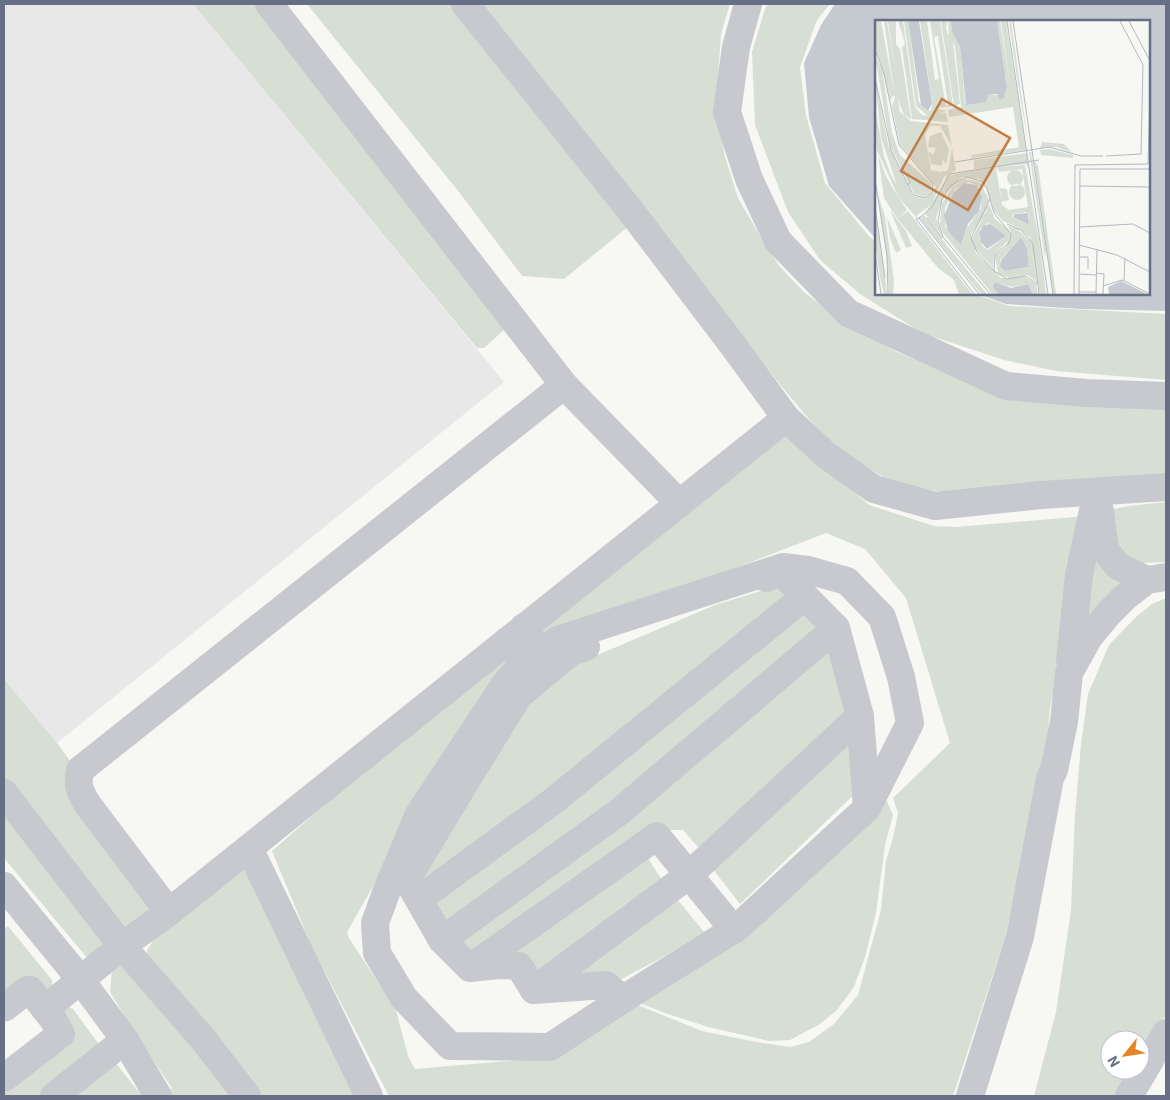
<svg xmlns="http://www.w3.org/2000/svg" width="1170" height="1100" viewBox="0 0 1170 1100" font-family="Roboto,sans-serif">
<rect width="100%" height="100%" fill="#f7f7f4"/>
<path fill="#e8e8e8" d="M 4,4 L 193,4 L 504,382 L 57,743 L 4,679 Z"/>
<g fill="#d7dfd5">
<path d="M 193,4 L 260,4 L 515,320 L 484,348 L 477,348 Z"/>
<path d="M 307,4 L 454,4 L 629,226 L 564,279 L 522,276 L 459,192 Z"/>
<path d="M 480,4 L 730,4 L 721,34 L 718,77 L 718,118 L 725,157 L 738,198 L 760,236 L 780,267 L 804,292 L 849,326 L 897,352 L 943,371 L 1166,404 L 1166,473 L 1055,481 L 950,493 L 922,489 L 885,478 L 852,458 L 819,431 L 782,387 Z"/>
<path d="M 768,4 L 830,4 L 817,20 L 800,67 L 806,115 L 825,183 L 868,235 L 876,243 L 876,294 L 975,294 L 1009,306 L 1166,314 L 1166,380 L 1056,371 L 1004,360 L 922,333 L 860,294 L 820,260 L 788,212 L 755,125 L 752,52 L 765,9 Z"/>
<path d="M 778,435 L 790,437 L 869,505 L 934,526 L 955,527 L 1086,516 L 1058,676 L 1050,707 L 1048,731 L 1040,773 L 1005,938 L 953,1096 L 389,1096 L 311,945 L 272,851 L 505,647 L 520,662 L 409,823 L 347,932 L 349,938 L 396,1010 L 408,1056 L 415,1069 L 554,1057 L 623,999 L 702,1031 L 757,1042 L 790,1047 L 809,1042 L 834,1024 L 858,995 L 881,910 L 886,861 L 893,838 L 898,813 L 893,798 L 950,743 L 906,598 L 865,549 L 826,533 L 630,609 L 533,637 Z"/>
<path d="M 1166,502 L 1166,562 L 1142,563 L 1128,560 L 1106,536 L 1109,515 L 1114,509 L 1129,506 Z"/>
<path d="M 1089,529 L 1119,567 L 1124,597 L 1075,624 Z"/>
<path d="M 774,587 L 793,595 L 419,897 L 409,879 L 534,697 L 574,665 L 715,605 Z"/>
<path d="M 1166,598 L 1166,1015 L 1140,1058 L 1140,1040 L 1110,1040 L 1110,1070 L 1133,1070 L 1118,1096 L 1034,1096 L 1056,1012 L 1071,910 L 1075,815 L 1081,744 L 1088,694 L 1109,645 L 1137,616 L 1152,604 Z"/>
<path d="M 802,603 L 826,630 L 442,937 L 433,892 Z"/>
<path d="M 830,639 L 854,717 L 704,854 L 683,830 L 670,830 L 471,965 L 445,940 Z"/>
<path d="M 4,679 L 57,743 L 169,895 L 121,934 L 4,784 Z"/>
<path d="M 856,721 L 865,784 L 740,904 L 712,868 Z"/>
<path d="M 4,796 L 109,939 L 88,959 L 4,858 Z"/>
<path d="M 885,797 L 893,815 L 885,845 L 876,913 L 865,957 L 854,987 L 837,1010 L 820,1024 L 790,1040 L 769,1041 L 708,1027 L 665,1013 L 629,999 Z"/>
<path d="M 642,849 L 668,889 L 547,972 L 475,966 Z"/>
<path d="M 242,868 L 256,885 L 358,1096 L 256,1096 L 147,961 L 147,950 L 155,938 Z"/>
<path d="M 673,894 L 704,932 L 663,957 L 614,983 L 543,984 Z"/>
<path d="M 8,926 L 52,980 L 53,997 L 4,1003 L 4,930 Z"/>
<path d="M 129,960 L 244,1096 L 166,1096 L 172,1088 L 135,1033 L 110,992 L 112,970 Z"/>
<path d="M 58,1003 L 73,1009 L 104,1051 L 48,1096 L 4,1096 L 4,1082 L 66,1036 Z"/>
<path d="M 110,1056 L 142,1096 L 60,1096 Z"/>
</g>
<path fill="#c5cad1" d="M 835,4 L 1166,4 L 1166,311 L 1080,309 L 1006,304 L 978,294 L 1149,294 L 1149,21 L 876,21 L 876,239 L 829,186 L 809,117 L 804,63 L 821,25 Z"/>
<g fill="none" stroke-linecap="round" stroke-linejoin="round">
<g stroke="#c8c9ce" stroke-width="28">
<path d="M 269,4 L 564,385 L 679,503"/>
<path d="M 465,4 L 630,210 L 732,344 L 786,418 L 826,455 L 874,489 L 935,506 L 1041,495 L 1166,487"/>
<path d="M 748,4 L 736,47 L 727,112 L 749,179 L 778,241 L 848,313 L 1006,386 L 1086,393 L 1166,396"/>
<path d="M 1100,511 L 1105,550 L 1118,566 L 1147,580"/>
<path d="M 766,578 L 781,572 L 836,628 L 860,716 L 867,807"/>
<path d="M 507,641 L 524,662 L 506,683 L 419,814 L 387,890 L 375,923 L 377,953 L 404,998 L 450,1046 L 550,1047 L 623,999 L 738,927 L 867,808 L 910,723 L 901,677 L 882,617 L 847,581 L 808,570 L 783,567 L 557,640 L 544,650 L 536,646 L 524,627"/>
<path d="M 586,647 L 571,652 L 519,695 L 466,781 L 407,879 L 442,940 L 470,968 L 499,965 L 519,966 L 534,990 L 606,985 L 623,999"/>
<path d="M 1070,661 L 1079,575 L 1097,492"/>
<path d="M 4,793 L 122,946 L 203,1039 L 247,1096"/>
<path d="M 249,848 L 369,1096"/>
<path d="M 4,886 L 80,979 L 125,1040 L 158,1096"/>
<path d="M 419,899 L 552,802 L 804,597"/>
<path d="M 169,912 L 88,805 C 79,789 77,787 80,770 L 564,385"/>
<path d="M 442,940 L 619,812 L 836,628"/>
<path d="M 471,967 L 657,836 L 734,930"/>
<path d="M 534,990 L 689,875 L 860,716"/>
<path d="M 4,1008 L 27,990 L 30,990 L 53,1019 L 61,1034 L 4,1078"/>
<path d="M 45,1009 L 122,946 L 169,912 L 249,848 L 786,418"/>
<path d="M 54,1096 L 125,1040"/>
<path d="M 970,1096 L 1020,937 L 1050,778 L 1054,770 L 1064,722 L 1069,673 L 1089,637 L 1108,614 L 1125,597 L 1147,580 L 1166,577"/>
<path d="M 1129,1096 L 1166,1033"/>
</g>
</g>
<g transform="translate(875 20)">
<rect width="275" height="275" fill="#f7f7f4"/>
<path d="M 0,1 L 6,1 L 19,71 L 9,1 L 12,1 L 21,53 L 13,1 L 21,1 L 21,24 L 25,29 L 36,99 L 29,95 L 23,80 L 25,92 L 36,101 L 73,105 L 77,126 L 65,106 L 55,106 L 50,115 L 56,150 L 66,152 L 73,150 L 77,128 L 81,150 L 69,157 L 56,185 L 42,195 L 42,198 L 23,177 L 32,190 L 23,198 L 33,191 L 97,274 L 84,274 L 79,260 L 63,248 L 22,198 L 9,178 L 3,134 L 10,154 L 17,167 L 23,176 L 2,130 L 0,87 L 9,136 L 16,155 L 22,166 L 6,117 L 0,59 L 13,124 L 38,176 L 50,179 L 61,167 L 25,125 L 17,86 L 20,77 L 18,75 L 16,81 L 0,25 ZM 23,1 L 28,1 L 40,87 L 47,95 L 53,96 L 41,86 L 29,1 L 33,1 L 44,82 L 52,91 L 56,90 L 57,82 L 45,1 L 52,1 L 60,60 L 64,59 L 55,1 L 65,1 L 78,86 L 61,88 L 71,91 L 64,94 L 71,93 L 73,102 L 37,99 L 27,28 L 30,23 ZM 63,16 L 73,85 L 71,86 L 59,17 ZM 66,1 L 72,1 L 71,9 L 74,16 L 73,1 L 76,1 L 77,12 L 85,27 L 90,83 L 111,82 L 114,74 L 130,76 L 132,68 L 122,1 L 125,1 L 136,71 L 126,1 L 131,1 L 151,130 L 97,138 L 96,135 L 144,127 L 138,87 L 74,97 L 73,90 L 86,87 L 80,26 L 78,22 L 85,84 L 79,86 ZM 134,1 L 136,1 L 154,129 L 142,58 ZM 0,35 L 7,50 L 17,113 L 25,135 L 56,163 L 56,171 L 50,177 L 39,174 L 15,125 ZM 66,112 L 74,130 L 71,145 L 68,139 L 67,146 L 56,144 L 53,131 L 58,135 L 61,128 L 53,127 L 55,116 ZM 167,122 L 189,124 L 197,133 L 182,127 L 165,128 ZM 174,129 L 198,135 L 198,138 L 166,135 L 165,130 ZM 154,132 L 156,132 L 171,230 L 170,238 ZM 152,133 L 154,150 L 151,144 L 99,149 L 99,140 ZM 159,141 L 163,146 L 181,274 L 178,274 ZM 150,145 L 165,226 L 171,274 L 165,274 L 155,218 L 142,207 L 128,201 L 119,191 L 112,169 L 105,159 L 88,157 L 70,173 L 61,198 L 67,216 L 50,194 L 74,155 L 121,147 L 126,180 L 125,168 L 132,169 L 134,180 L 126,182 L 127,185 L 134,190 L 153,187 L 147,149 L 124,152 L 122,147 ZM 151,192 L 154,194 L 154,205 L 137,197 L 139,194 ZM132 158a8 8 0 1 1 16 0a8 8 0 1 1-16 0ZM 90,159 L 105,162 L 114,180 L 111,192 L 96,214 L 101,233 L 126,258 L 150,257 L 161,264 L 163,274 L 158,274 L 153,264 L 136,267 L 119,262 L 117,266 L 123,274 L 117,274 L 68,213 L 65,204 L 67,184 L 77,167 ZM 94,162 L 105,167 L 106,188 L 92,208 L 86,225 L 70,206 L 70,188 L 80,169 ZM134 172a8 8 0 1 1 16 0a8 8 0 1 1-16 0ZM 2,171 L 10,197 L 19,260 L 18,274 L 14,274 L 12,237 ZM 114,184 L 120,199 L 134,210 L 135,219 L 119,234 L 118,248 L 100,228 L 97,219 ZM 113,203 L 131,216 L 113,230 L 108,227 L 104,216 L 105,209 ZM 0,186 L 11,265 L 12,274 L 9,274 L 6,263 L 0,224 ZM 15,190 L 31,211 L 37,226 L 31,228 ZM 49,195 L 73,227 L 112,274 L 106,274 L 54,210 L 45,198 ZM 12,197 L 26,230 L 21,233 L 15,218 ZM 133,206 L 142,209 L 156,222 L 162,263 L 153,255 L 135,258 L 123,254 L 120,235 L 131,227 L 136,212 ZM 146,217 L 152,228 L 154,247 L 128,251 L 125,240 Z" fill="#d7dfd5" fill-rule="evenodd"/>
<path d="M 33,1 L 44,1 L 57,83 L 53,91 L 46,85 ZM 76,1 L 122,1 L 132,68 L 129,78 L 125,80 L 122,74 L 114,74 L 111,82 L 91,85 L 85,27 L 77,12 ZM 89,163 L 102,165 L 107,177 L 104,191 L 93,204 L 86,225 L 73,211 L 69,196 L 78,173 ZM 153,193 L 154,205 L 138,197 L 140,194 ZM 115,204 L 131,216 L 112,229 L 106,222 L 104,213 L 108,206 ZM 146,217 L 152,228 L 154,247 L 129,251 L 125,246 L 126,240 ZM 246,261 L 272,274 L 234,274 L 233,267 ZM 120,262 L 136,268 L 153,264 L 158,274 L 123,274 L 117,266 Z" fill="#c5cad1"/>
<path fill="none" stroke="#b4b9c1" stroke-width="1" d="M 132,1 L 173,274M 138,1 L 178,274M 254,1 L 275,41M 0,29 L 9,54 L 24,125 L 58,164 L 57,172 L 50,178 L 38,175 L 16,130 L 0,58M 275,40 L 275,72M 231,136 L 266,134 L 268,45 L 245,1M 80,142 L 174,127 L 206,136 L 228,136M 27,147 L 35,162 L 33,165M 0,159 L 12,236 L 13,274M 204,166 L 275,167M 115,179 L 96,218 L 102,232 L 119,251 L 120,234 L 134,223 L 136,214 L 119,193 L 112,169 L 106,161 L 92,157 L 75,166 L 67,180 L 63,201 L 68,217 L 115,274M 0,186 L 10,258M 44,198 L 57,187 L 74,154 L 164,140M 52,198 L 67,218M 132,204 L 146,210 L 158,224 L 164,274M 204,207 L 258,204 L 275,213M 204,225 L 242,235 L 275,252M 0,233 L 6,274M 204,237 L 213,237 L 213,249M 119,251 L 132,259 L 151,256 L 163,265M 221,253 L 229,254 L 228,274M 204,254 L 221,255M 249,261 L 250,238M 228,266 L 247,260 L 275,274M 204,272 L 221,272M 99,274 L 41,199 L 44,198 L 104,274M 199,274 L 200,145 L 273,144 L 275,74M 204,274 L 205,149 L 275,149M 221,274 L 222,229"/>
<path fill="#c07e43" fill-opacity="0.15" stroke="#c07e43" stroke-width="2.5" d="M 67,79 L 135,118 L 93,190 L 26,151 Z"/>
<rect width="275" height="275" fill="none" stroke="#666f86" stroke-width="2.5"/>
</g>
<rect width="1170" height="1100" fill="none" stroke="#666f86" stroke-width="10"/>
<g transform="translate(1125 1055) rotate(240)"><circle r="24" fill="#ffffff" stroke="#c2c5cf"/>
<path d="M0-4L9 19L0 12L-9 19Z" fill="#e68526"/>
<text y="-8" font-size="14" font-weight="bold" text-anchor="middle" fill="#666f86">N</text>
</g>
</svg>
